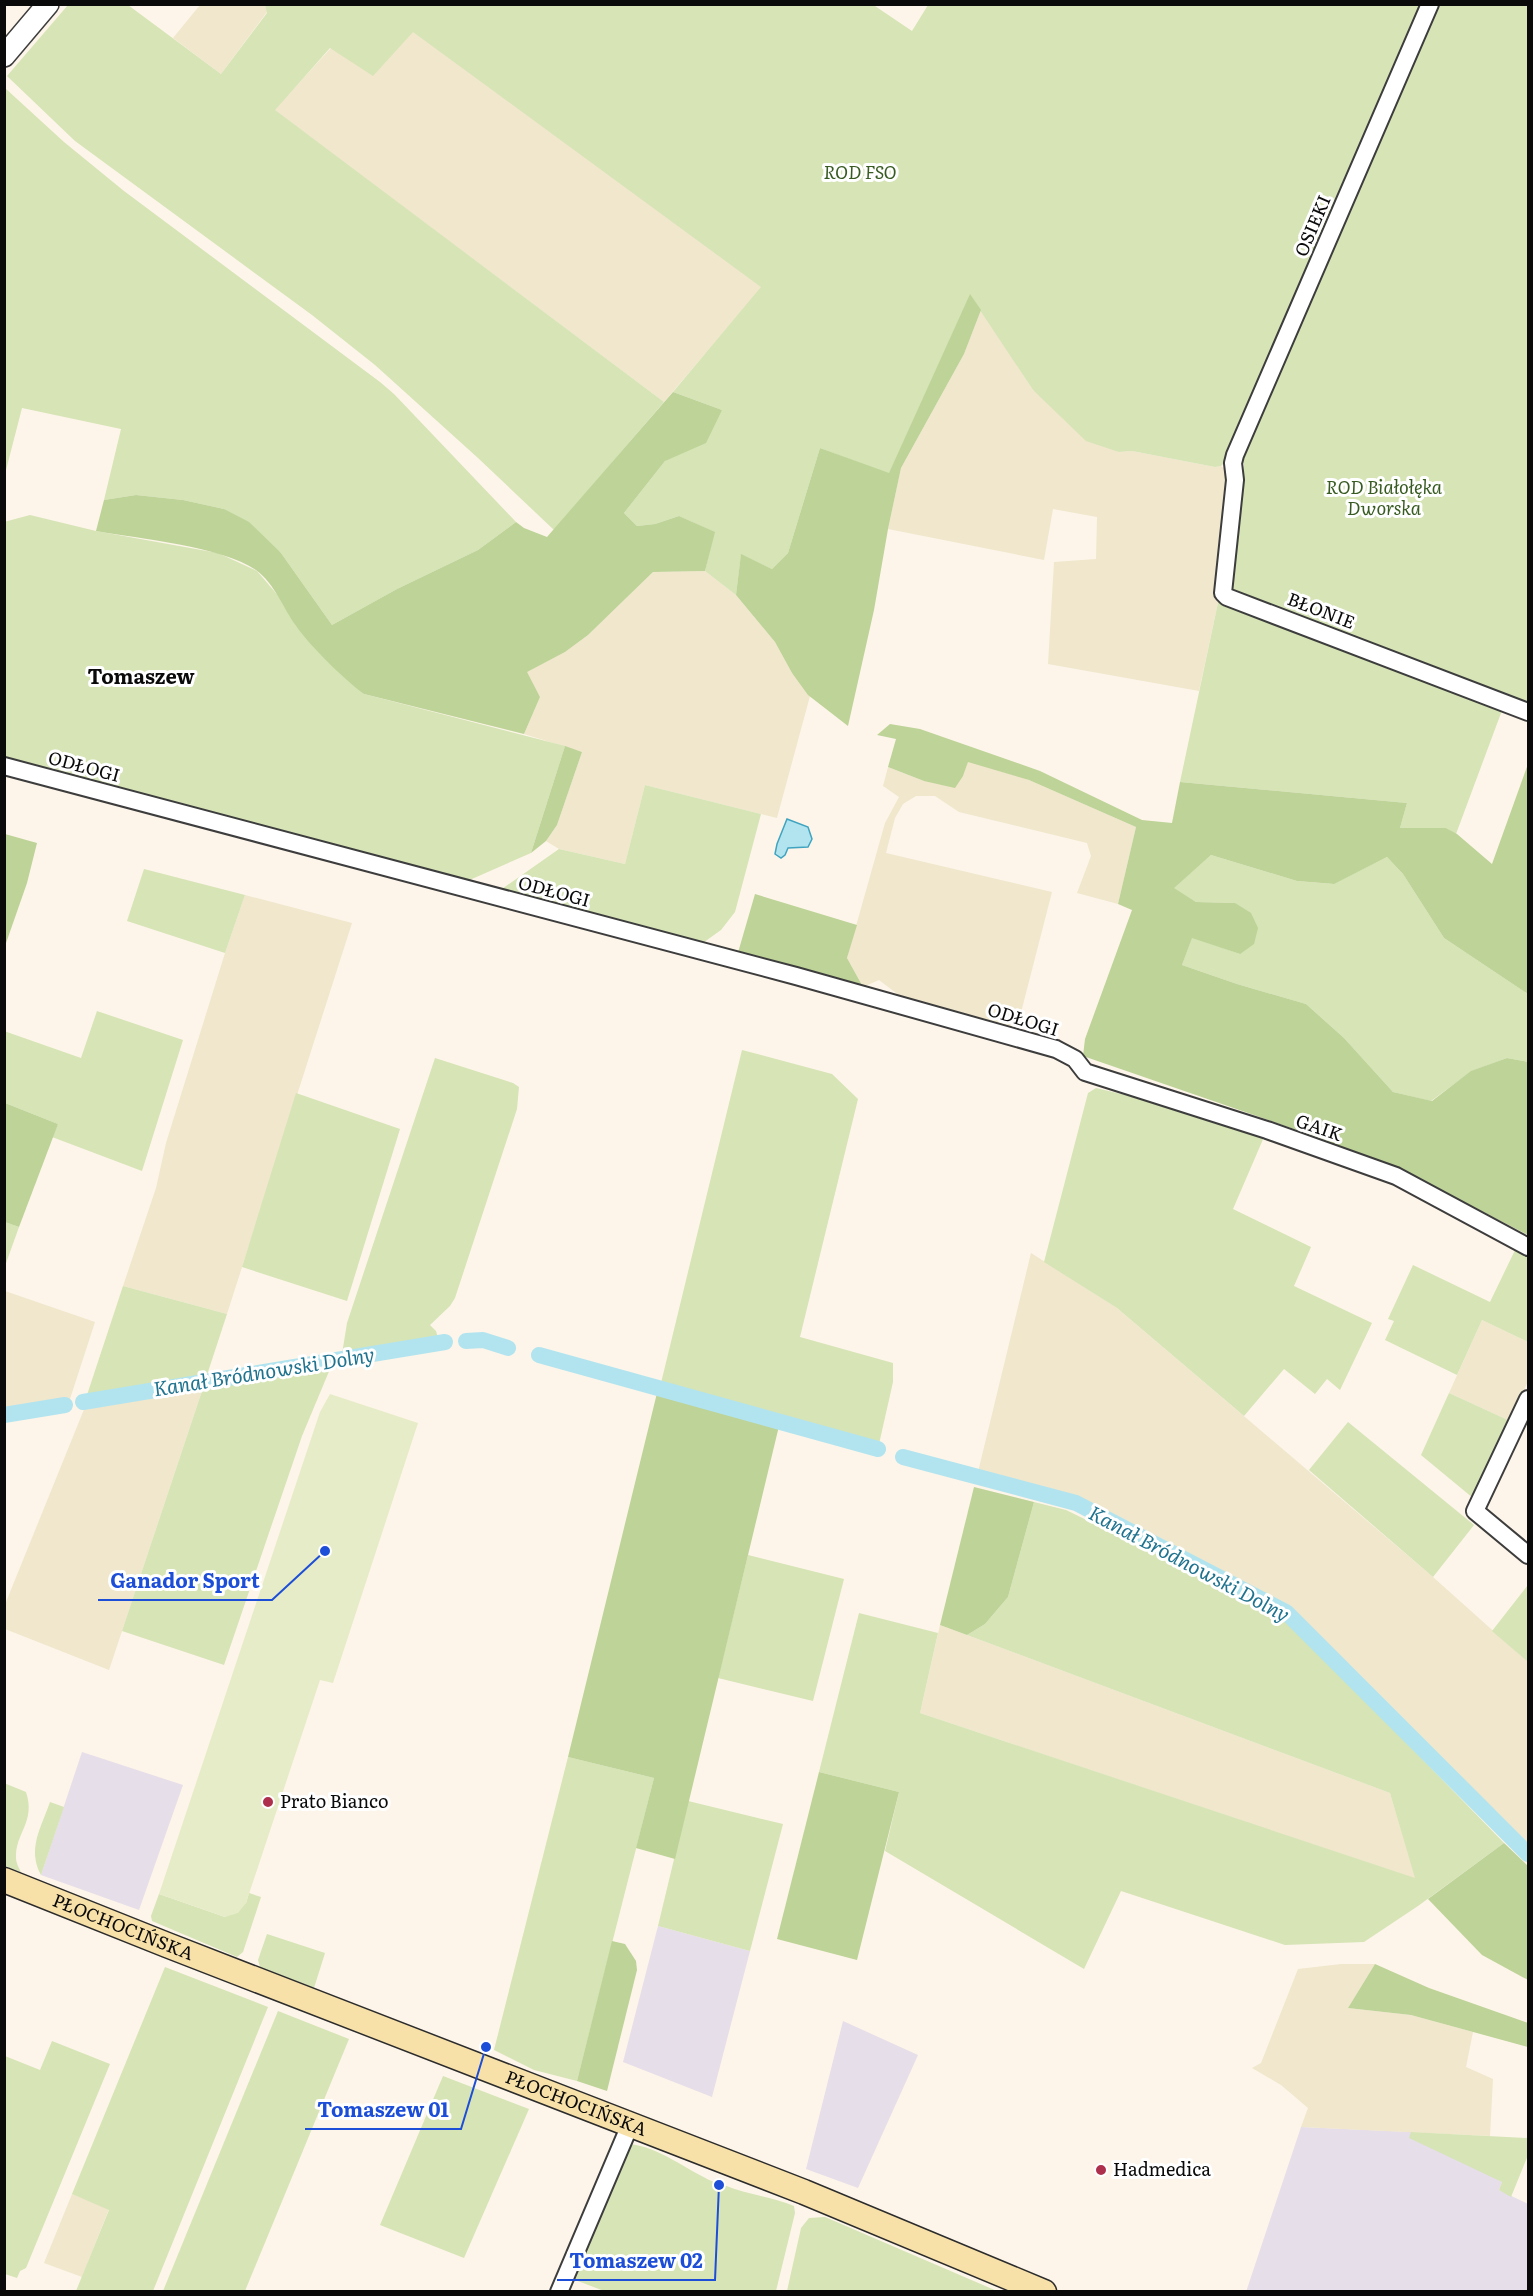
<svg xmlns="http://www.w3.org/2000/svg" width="1533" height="2296" viewBox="0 0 1533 2296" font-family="Literata,serif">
<rect width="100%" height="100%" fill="#fdf5e9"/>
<g fill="#e6dee9">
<path d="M 82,1752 L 183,1785 L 139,1910 L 41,1875 Z"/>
<path d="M 658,1926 L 750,1951 L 712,2097 L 623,2062 Z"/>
<path d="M 843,2021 L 918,2055 L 858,2188 L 806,2169 Z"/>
<path d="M 1301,2127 L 1411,2132 L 1502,2182 L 1499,2190 L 1528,2204 L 1528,2291 L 1246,2292 Z"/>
</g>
<g fill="#f0e7cc">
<path d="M 200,5 L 265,5 L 267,12 L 221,74 L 173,38 Z"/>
<path d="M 413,31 L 762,287 L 664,402 L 274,110 L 331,48 Z"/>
<path d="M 981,310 L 1033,390 L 1119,452 L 1132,451 L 1215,467 L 1221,466 L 1230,473 L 1219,598 L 1199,691 L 1048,664 L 1054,562 L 1096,559 L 1097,517 L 1053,509 L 1044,560 L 888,529 L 901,468 L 964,354 Z"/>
<path d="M 705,571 L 736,595 L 775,642 L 792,673 L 810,696 L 777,818 L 645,785 L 625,864 L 559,849 L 546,841 L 557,825 L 582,752 L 524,734 L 540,697 L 526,672 L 565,652 L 588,635 L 653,572 Z"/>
<path d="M 968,761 L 1029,780 L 1136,827 L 1118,904 L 1077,893 L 1091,856 L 1087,843 L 959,812 L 935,796 L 916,796 L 903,804 L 895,818 L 886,853 L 1052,892 L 1016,1032 L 904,999 L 879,980 L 863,987 L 847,958 L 885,823 L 899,797 L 883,786 L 888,767 L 924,781 L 963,776 Z"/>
<path d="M 245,895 L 352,923 L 227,1314 L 123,1286 L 156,1188 L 166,1143 L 225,953 Z"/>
<path d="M 1031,1253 L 1117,1308 L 1433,1577 L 1528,1662 L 1528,1846 L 1289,1607 L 1089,1503 L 978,1472 Z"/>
<path d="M 5,1291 L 95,1322 L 69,1402 L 5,1412 Z"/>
<path d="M 1482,1320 L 1528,1342 L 1528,1381 L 1510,1421 L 1449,1393 Z"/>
<path d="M 203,1388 L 109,1670 L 5,1629 L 4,1607 L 85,1407 Z"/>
<path d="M 940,1625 L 1390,1793 L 1416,1879 L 920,1713 Z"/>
<path d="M 1341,1964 L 1375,1964 L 1348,2008 L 1411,2015 L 1473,2032 L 1466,2067 L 1493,2079 L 1490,2136 L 1301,2127 L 1308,2108 L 1281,2085 L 1252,2068 L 1261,2063 L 1298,1969 Z"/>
<path d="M 72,2194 L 109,2209 L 82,2277 L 44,2263 Z"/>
</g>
<g fill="#d6e4b6">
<path d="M 872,4 L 912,31 L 928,5 L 1424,5 L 1227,460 L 1221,466 L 1215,467 L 1132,451 L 1119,452 L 1086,441 L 1033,390 L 970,295 L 889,474 L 820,448 L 788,553 L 772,569 L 741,555 L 736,595 L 705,571 L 714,532 L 679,516 L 655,524 L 637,526 L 624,513 L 665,461 L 722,410 L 673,392 L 761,287 L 413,32 L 373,76 L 330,48 L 275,110 L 664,402 L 554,530 L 478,458 L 375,365 L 312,315 L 75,141 L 7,76 L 68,5 L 128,5 L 221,74 L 267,13 L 265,5 Z"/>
<path d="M 1435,5 L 1528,5 L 1528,708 L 1228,593 L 1244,465 L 1240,454 Z"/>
<path d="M 5,88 L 64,142 L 124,191 L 380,382 L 394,394 L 516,522 L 478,550 L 397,589 L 332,625 L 281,553 L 224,509 L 183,500 L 136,495 L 104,500 L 121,429 L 22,408 L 5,474 Z"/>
<path d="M 30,515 L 96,531 L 218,553 L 257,571 L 281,599 L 296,626 L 364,694 L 565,746 L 531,853 L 465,882 L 5,760 L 4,522 Z"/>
<path d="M 1219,598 L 1504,705 L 1456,834 L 1446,828 L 1400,828 L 1407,803 L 1180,782 Z"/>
<path d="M 645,785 L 761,814 L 735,912 L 721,930 L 700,945 L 499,891 L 559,849 L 625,864 Z"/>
<path d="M 1211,855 L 1297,881 L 1333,884 L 1387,857 L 1403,874 L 1444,938 L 1528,994 L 1528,1062 L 1507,1058 L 1472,1071 L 1431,1101 L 1393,1092 L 1344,1038 L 1306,1004 L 1237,984 L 1182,965 L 1192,937 L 1240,954 L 1235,903 L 1196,902 L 1173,888 Z"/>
<path d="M 144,869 L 245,895 L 225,953 L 127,921 Z"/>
<path d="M 97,1011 L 183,1040 L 142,1171 L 52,1137 L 58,1124 L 5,1103 L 4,1031 L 81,1058 Z"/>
<path d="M 742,1050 L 832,1074 L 858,1099 L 800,1337 L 893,1363 L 893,1382 L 879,1444 L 661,1383 Z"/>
<path d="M 435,1058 L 513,1083 L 519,1087 L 517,1109 L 455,1298 L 450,1306 L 430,1325 L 436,1331 L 438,1338 L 342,1354 L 347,1323 Z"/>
<path d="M 1096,1088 L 1155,1102 L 1264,1137 L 1233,1209 L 1311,1247 L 1294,1286 L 1372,1323 L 1340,1390 L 1327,1379 L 1315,1394 L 1284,1369 L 1244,1416 L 1117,1308 L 1044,1262 L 1088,1093 Z"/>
<path d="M 296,1093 L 400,1129 L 347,1301 L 242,1267 Z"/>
<path d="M 5,1222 L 19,1227 L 5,1266 Z"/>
<path d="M 1517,1246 L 1528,1253 L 1528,1342 L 1482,1320 L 1457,1375 L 1385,1340 L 1394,1321 L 1388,1319 L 1413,1265 L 1490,1302 Z"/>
<path d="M 123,1286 L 227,1314 L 205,1381 L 86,1398 Z"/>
<path d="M 330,1369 L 302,1436 L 224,1665 L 122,1631 L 203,1388 Z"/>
<path d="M 1449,1393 L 1510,1421 L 1473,1498 L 1421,1455 Z"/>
<path d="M 1348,1422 L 1474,1525 L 1433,1577 L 1309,1470 Z"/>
<path d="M 1034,1502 L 1066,1510 L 1283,1616 L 1504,1843 L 1418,1906 L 1364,1942 L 1285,1945 L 1121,1891 L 1084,1969 L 885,1851 L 899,1792 L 819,1772 L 859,1613 L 938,1633 L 920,1713 L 1415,1878 L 1390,1793 L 967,1635 L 985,1624 L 1008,1597 Z"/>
<path d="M 748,1555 L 844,1579 L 813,1701 L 718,1678 Z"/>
<path d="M 1528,1585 L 1528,1662 L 1492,1631 Z"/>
<path d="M 568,1757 L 654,1778 L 577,2081 L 534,2070 L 494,2050 Z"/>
<path d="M 4,1783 L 26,1792 C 36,1822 15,1833 16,1858 C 16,1863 19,1868 21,1872 L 5,1866 Z"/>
<path d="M 688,1801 L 783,1824 L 750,1951 L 658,1926 Z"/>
<path d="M 50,1802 L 64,1807 L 41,1875 C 27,1849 41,1828 50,1802 Z"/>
<path d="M 249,1893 L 261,1897 L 243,1952 L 237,1957 L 152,1921 L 151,1916 L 159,1894 L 225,1917 L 246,1903 Z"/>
<path d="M 267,1934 L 325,1953 L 314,1988 L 260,1967 L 258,1960 Z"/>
<path d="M 165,1967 L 268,2007 L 153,2291 L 76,2291 L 109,2210 L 72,2194 Z"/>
<path d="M 278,2011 L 349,2039 L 245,2291 L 163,2291 Z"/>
<path d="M 52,2041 L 110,2064 L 26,2268 L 20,2271 L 17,2278 L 5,2274 L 5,2056 L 40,2070 Z"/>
<path d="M 443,2076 L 529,2109 L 464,2258 L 380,2225 Z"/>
<path d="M 1411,2132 L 1528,2138 L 1528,2155 L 1511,2197 L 1499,2190 L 1502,2182 L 1409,2138 Z"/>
<path d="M 629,2144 C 660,2147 686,2170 714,2182 L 713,2185 L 722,2189 L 724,2185 C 747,2195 771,2196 794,2206 L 795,2213 L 776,2291 L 604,2291 L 570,2278 Z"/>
<path d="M 825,2217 L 997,2291 L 787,2291 L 801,2228 L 809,2218 Z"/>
</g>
<g fill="#bdd397">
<path d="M 970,294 L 981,310 L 964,354 L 901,468 L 888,529 L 874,610 L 848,726 L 808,695 L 792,673 L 775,642 L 736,595 L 741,554 L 772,569 L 788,553 L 820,448 L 889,473 Z"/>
<path d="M 673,392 L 722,410 L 706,443 L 665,461 L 624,513 L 637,526 L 655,524 L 679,516 L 715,532 L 705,571 L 653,572 L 588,635 L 565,652 L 527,672 L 540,697 L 524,734 L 364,694 C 344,679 311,647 296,626 C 283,608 275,584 256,570 C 221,546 140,539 96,531 L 104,500 L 136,495 L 183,500 L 224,509 L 249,522 L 281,553 L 332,625 L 397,589 L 478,550 L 516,522 L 524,528 L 547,537 Z"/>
<path d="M 890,724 L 920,729 L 1040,771 L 1142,820 L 1172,823 L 1180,782 L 1407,803 L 1400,828 L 1446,828 L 1457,834 L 1492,864 L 1528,764 L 1528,994 L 1444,938 L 1403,874 L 1387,857 L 1334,884 L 1297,881 L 1211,855 L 1174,888 L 1196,902 L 1235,903 L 1251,913 L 1258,928 L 1254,944 L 1240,954 L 1192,938 L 1182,965 L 1237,984 L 1306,1004 L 1344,1038 L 1393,1092 L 1432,1101 L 1471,1071 L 1507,1058 L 1528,1062 L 1528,1235 L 1464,1202 L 1323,1139 L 1083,1056 L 1085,1039 L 1132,910 L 1118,904 L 1136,827 L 1029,780 L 968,762 L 963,776 L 955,788 L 924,781 L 888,767 L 896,739 L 877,735 Z"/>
<path d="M 565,746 L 582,752 L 557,825 L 546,841 L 531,853 Z"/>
<path d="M 5,834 L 37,843 L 27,883 L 5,946 Z"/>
<path d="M 755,894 L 857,925 L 847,958 L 863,987 L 737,956 Z"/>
<path d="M 5,1103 L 58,1124 L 19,1227 L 5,1222 Z"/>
<path d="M 657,1393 L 779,1426 L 675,1859 L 636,1848 L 654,1778 L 568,1757 Z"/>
<path d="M 974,1487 L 1034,1502 L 1008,1597 L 985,1624 L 967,1635 L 940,1625 Z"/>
<path d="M 819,1772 L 899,1792 L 857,1960 L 777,1939 Z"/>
<path d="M 1504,1843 L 1528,1866 L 1528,1980 L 1482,1955 L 1428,1899 Z"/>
<path d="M 612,1941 L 625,1944 L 636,1961 L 637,1970 L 607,2091 L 577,2081 Z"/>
<path d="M 1375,1964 L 1429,1988 L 1528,2023 L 1528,2047 L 1411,2015 L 1348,2008 Z"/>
</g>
<path fill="#e6ecc7" d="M 330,1394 L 418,1423 L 333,1683 L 320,1680 L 246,1903 L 238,1913 L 225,1917 L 159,1894 L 320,1412 Z"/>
<path fill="#b2e4f0" stroke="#40a4c0" stroke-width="1.5" d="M 787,819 L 808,827 L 812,839 L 808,847 L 788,848 L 785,855 L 781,858 L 775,854 L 777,844 Z"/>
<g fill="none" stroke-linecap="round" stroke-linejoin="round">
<g stroke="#b2e4f0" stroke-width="16">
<path d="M 466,1341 L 483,1340 L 508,1348"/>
<path d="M 539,1355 L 878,1449"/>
<path d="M 83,1402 L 445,1342"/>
<path d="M 4,1415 L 65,1405"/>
<path d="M 903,1457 L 1076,1503 L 1286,1612 L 1528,1854"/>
</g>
<g stroke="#3d3d3d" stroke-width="20">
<g id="minor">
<path d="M 1430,4 L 1235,455 L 1233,463 L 1235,480 L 1223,593 L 1227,597 L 1528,712"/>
<path d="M 4,766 L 796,976 L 1056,1049 L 1075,1059 L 1085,1072 L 1267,1130 L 1396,1176 L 1528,1247"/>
<path d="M 1528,1399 L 1475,1511 L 1528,1555"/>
<path d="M 559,2292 L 630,2125"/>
</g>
</g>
<g stroke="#3d3d3d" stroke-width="24">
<path id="tertiary" d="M 4,56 L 48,4"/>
</g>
<g stroke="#2c2c2c" stroke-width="27">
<g id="secondary">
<path id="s1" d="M 4,1880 L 167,1945 L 804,2192 L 1044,2292"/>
</g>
</g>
<use href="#minor" stroke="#fff" stroke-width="16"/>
<use href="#tertiary" stroke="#fff" stroke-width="21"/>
<use href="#secondary" stroke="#f8e1a9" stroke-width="24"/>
</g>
<g fill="#ad2f4c" stroke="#fff" stroke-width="2">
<circle cx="268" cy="1802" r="6"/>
<circle cx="1101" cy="2170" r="6"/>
</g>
<g text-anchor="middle" stroke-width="6" stroke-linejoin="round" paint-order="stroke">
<g font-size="18" font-style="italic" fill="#385b21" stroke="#fff">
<text x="860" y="179">ROD FSO</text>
<text x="1384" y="494">ROD Białołęka<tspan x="1384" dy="21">Dworska</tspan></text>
</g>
<g font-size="18" fill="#0a0a0a" stroke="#fff">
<text transform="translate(1313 226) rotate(-67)" y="6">OSIEKI</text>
<text transform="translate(1321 611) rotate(21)" y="6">BŁONIE</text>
<text transform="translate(84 767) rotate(15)" y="6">ODŁOGI</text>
<text transform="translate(554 892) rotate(15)" y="6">ODŁOGI</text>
<text transform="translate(1023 1020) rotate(17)" y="6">ODŁOGI</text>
<text transform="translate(1319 1128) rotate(19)" y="6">GAIK</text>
<text dy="6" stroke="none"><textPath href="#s1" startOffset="128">PŁOCHOCIŃSKA</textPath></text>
<text dy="6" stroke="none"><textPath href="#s1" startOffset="614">PŁOCHOCIŃSKA</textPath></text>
</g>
<g font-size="18" fill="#0a0a0a" stroke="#fff" text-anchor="start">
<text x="280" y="1808">Prato Bianco</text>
<text x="1113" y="2176">Hadmedica</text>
</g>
<g font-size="20" font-weight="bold" fill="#0a0a0a" stroke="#fff">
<text x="141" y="684">Tomaszew</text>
</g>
<g font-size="20" font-style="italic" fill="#20738f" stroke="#fff">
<text transform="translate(264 1372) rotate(-9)" y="7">Kanał Bródnowski Dolny</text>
<text transform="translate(1189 1564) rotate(28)" y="7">Kanał Bródnowski Dolny</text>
</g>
</g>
<path fill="none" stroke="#1d4ed8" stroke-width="2" d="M325 1551L272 1600H98M486 2047L461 2129H305M719 2185L715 2280H557"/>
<g fill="#1d4ed8" stroke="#fff" stroke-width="2">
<circle cx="325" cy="1551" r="6"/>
<circle cx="486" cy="2047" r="6"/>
<circle cx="719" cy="2185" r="6"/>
</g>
<g font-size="20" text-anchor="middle" font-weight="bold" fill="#1d4ed8" stroke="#fff" stroke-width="6" stroke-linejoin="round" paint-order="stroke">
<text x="185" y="1588">Ganador Sport</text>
<text x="383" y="2117">Tomaszew 01</text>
<text x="636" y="2268">Tomaszew 02</text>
</g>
<rect width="1533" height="2296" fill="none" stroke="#0a0a0a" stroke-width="12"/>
</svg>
